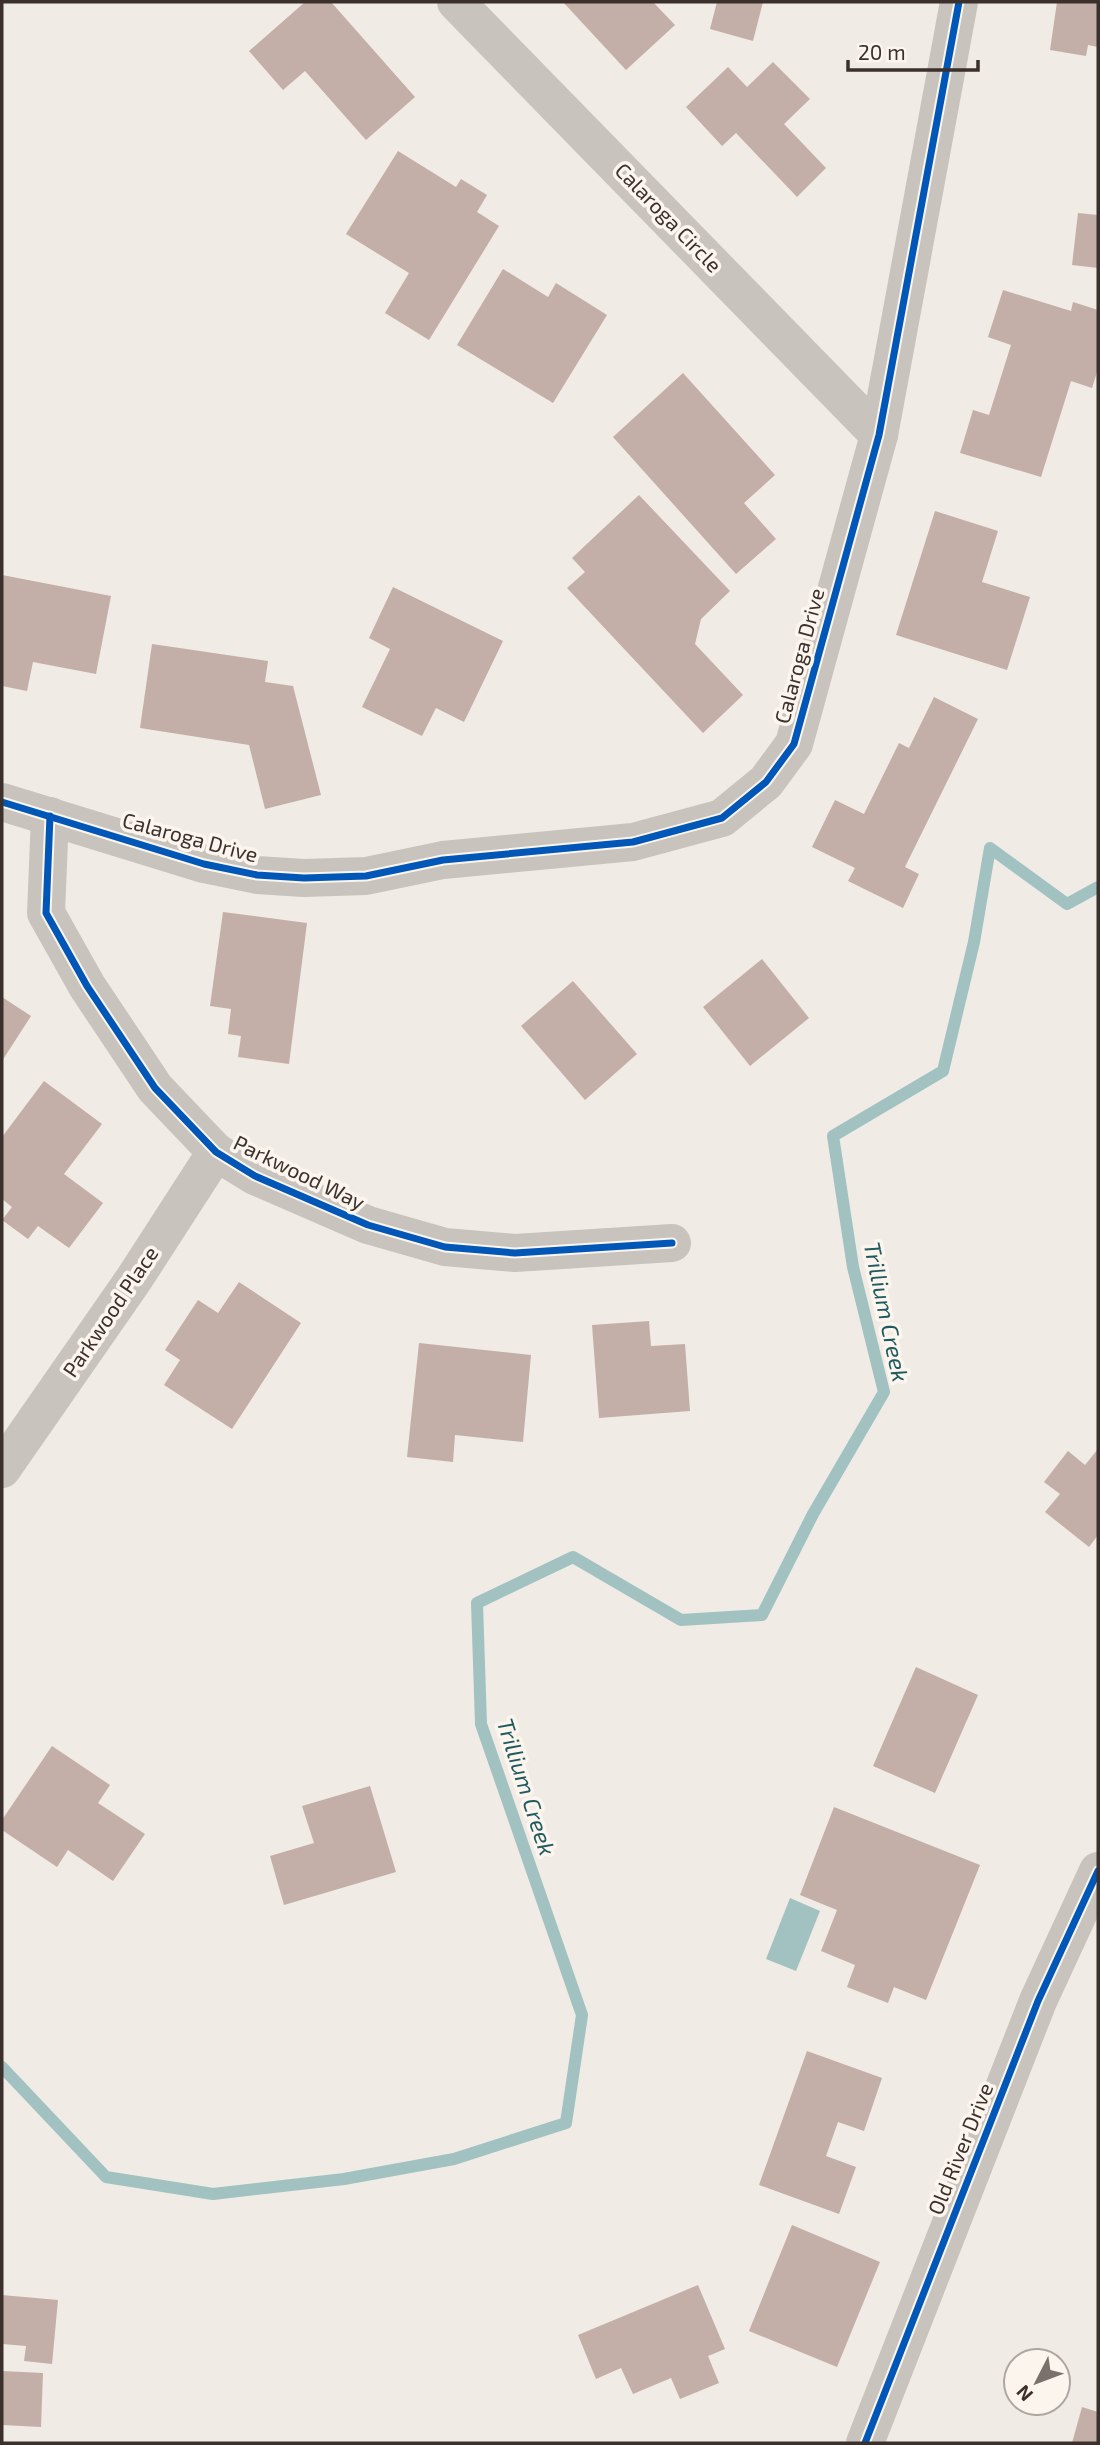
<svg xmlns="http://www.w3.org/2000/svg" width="1100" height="2445" viewBox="0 0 1100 2445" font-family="'Exo 2',sans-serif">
<rect width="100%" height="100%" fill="#f0ebe5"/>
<path fill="#a1c2c1" d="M 790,1898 L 820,1911 L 796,1971 L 766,1959 Z"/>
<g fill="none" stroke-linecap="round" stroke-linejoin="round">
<path stroke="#a1c2c1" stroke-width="12" d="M 2,2067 L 106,2177 L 213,2194 L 344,2179 L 454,2159 L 566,2123 L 582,2015 L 481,1724 L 477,1603 L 573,1557 L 681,1620 L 762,1615 L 813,1514 L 884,1392 L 853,1267 L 833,1136 L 943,1071 L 974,942 L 990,848 L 1067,904 L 1098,887"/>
</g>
<g fill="#c3afa7">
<path d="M 305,2 L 331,2 L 415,97 L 366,140 L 305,71 L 283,90 L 249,51 Z"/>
<path d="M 563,2 L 653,2 L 675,25 L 626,70 Z"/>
<path d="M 717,2 L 763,2 L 753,41 L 710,29 Z"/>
<path d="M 1057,2 L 1098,2 L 1098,47 L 1088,45 L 1086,56 L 1050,50 Z"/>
<path d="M 773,62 L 810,99 L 784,124 L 826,168 L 797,197 L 736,133 L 722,146 L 686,107 L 728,67 L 747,87 Z"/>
<path d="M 398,151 L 456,187 L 461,179 L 487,195 L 477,212 L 499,226 L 429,340 L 385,313 L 409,273 L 346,234 Z"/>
<path d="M 1078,213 L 1098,215 L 1098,268 L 1072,265 Z"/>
<path d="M 503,269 L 548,297 L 556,283 L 607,315 L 553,403 L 457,345 Z"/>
<path d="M 1003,290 L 1071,311 L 1073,302 L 1098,310 L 1098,369 L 1092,388 L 1071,381 L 1041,477 L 960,453 L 973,410 L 989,415 L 1011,345 L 988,337 Z"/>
<path d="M 683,373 L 775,475 L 744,503 L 776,539 L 736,574 L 613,437 Z"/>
<path d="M 639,495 L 730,591 L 701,619 L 695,644 L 743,695 L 703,733 L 567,588 L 585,572 L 572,558 Z"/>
<path d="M 935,511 L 998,531 L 982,582 L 1030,597 L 1007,670 L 896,635 Z"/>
<path d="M 2,575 L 111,596 L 96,674 L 33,662 L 27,691 L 2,686 Z"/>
<path d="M 393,587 L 503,641 L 464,722 L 436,708 L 422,736 L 362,707 L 390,649 L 369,638 Z"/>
<path d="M 152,644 L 268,661 L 265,682 L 293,686 L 321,795 L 265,809 L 249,745 L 140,728 Z"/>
<path d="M 934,697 L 978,719 L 905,867 L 919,874 L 903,908 L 848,881 L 855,868 L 812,847 L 835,800 L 864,814 L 899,743 L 909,748 Z"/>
<path d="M 223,912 L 307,923 L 289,1064 L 238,1057 L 241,1036 L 228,1034 L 231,1009 L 210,1006 Z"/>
<path d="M 762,959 L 809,1018 L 750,1066 L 703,1007 Z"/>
<path d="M 573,981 L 637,1054 L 585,1100 L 521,1026 Z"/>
<path d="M 2,997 L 31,1016 L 2,1061 Z"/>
<path d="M 44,1081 L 102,1124 L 64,1174 L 103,1203 L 69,1248 L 38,1226 L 28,1239 L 2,1220 L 12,1207 L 2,1199 L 2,1137 Z"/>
<path d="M 239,1282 L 301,1323 L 232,1429 L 164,1385 L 180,1360 L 165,1350 L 198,1300 L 218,1313 Z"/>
<path d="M 649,1321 L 651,1346 L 685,1344 L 690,1411 L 599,1418 L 592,1325 Z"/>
<path d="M 419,1343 L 531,1355 L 523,1442 L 455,1435 L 453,1462 L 407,1457 Z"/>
<path d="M 1098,1449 L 1098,1535 L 1089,1547 L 1045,1512 L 1060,1494 L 1044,1482 L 1068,1451 L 1085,1465 Z"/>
<path d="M 916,1667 L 978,1695 L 935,1793 L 873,1766 Z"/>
<path d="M 52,1746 L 110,1785 L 98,1803 L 145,1834 L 113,1881 L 68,1850 L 57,1867 L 2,1830 L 2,1820 Z"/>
<path d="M 370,1786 L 396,1872 L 284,1905 L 270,1856 L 314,1843 L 302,1806 Z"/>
<path d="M 834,1807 L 980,1865 L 926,2000 L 894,1987 L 888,2003 L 847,1987 L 855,1965 L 821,1951 L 837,1910 L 800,1895 Z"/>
<path d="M 807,2051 L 882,2078 L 864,2131 L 838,2122 L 826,2156 L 856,2167 L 839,2214 L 759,2185 Z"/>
<path d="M 792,2225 L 880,2262 L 837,2367 L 749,2331 Z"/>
<path d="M 698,2285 L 725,2349 L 708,2356 L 719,2383 L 680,2399 L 671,2378 L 633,2394 L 621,2368 L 596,2379 L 578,2335 Z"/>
<path d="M 2,2295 L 58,2300 L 52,2364 L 24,2361 L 26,2346 L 2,2344 Z"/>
<path d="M 2,2371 L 43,2373 L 41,2427 L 2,2425 Z"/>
<path d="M 1082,2407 L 1098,2412 L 1098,2443 L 1072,2443 Z"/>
</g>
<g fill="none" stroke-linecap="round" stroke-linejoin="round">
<g stroke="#c9c3be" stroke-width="38">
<path d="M 456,2 L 879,435"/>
<path d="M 2,802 L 204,864 L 257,875 L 304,878 L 366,876 L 443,860 L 633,842 L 722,818 L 766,782 L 794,744 L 879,435 L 959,2"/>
<path d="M 50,816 L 46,913 L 87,986 L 155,1088 L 216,1152 L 255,1176 L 368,1225 L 445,1247 L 515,1253 L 672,1243"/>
<path d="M 2,1469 L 134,1279 L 216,1152"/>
</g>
<path stroke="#c9c3be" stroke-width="38" d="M 865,2443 L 1038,2001 L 1098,1871"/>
<g stroke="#fbf5ee" stroke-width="11">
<g id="cycleway">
<path d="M 2,802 L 204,864 L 257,875 L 304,878 L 366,876 L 443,860 L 633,842 L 722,818 L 766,782 L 794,744 L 879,435 L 959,2"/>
<path d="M 50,816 L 46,913 L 87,986 L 155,1088 L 216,1152 L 255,1176 L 368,1225 L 445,1247 L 515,1253 L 672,1243"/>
<path d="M 865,2443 L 1038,2001 L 1098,1871"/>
</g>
</g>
<use href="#cycleway" stroke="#0057b8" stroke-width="7"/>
</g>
<g text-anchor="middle" stroke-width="7" stroke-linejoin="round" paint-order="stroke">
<g font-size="21" fill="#3b302b" stroke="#fbf5ee">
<text transform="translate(668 218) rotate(46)" y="7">Calaroga Circle</text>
<text transform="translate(800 656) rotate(-75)" y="7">Calaroga Drive</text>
<text transform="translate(190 838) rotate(15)" y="7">Calaroga Drive</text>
<text transform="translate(299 1173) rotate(26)" y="7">Parkwood Way</text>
<text transform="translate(111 1312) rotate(-56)" y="7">Parkwood Place</text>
<text transform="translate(961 2149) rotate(-68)" y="7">Old River Drive</text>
</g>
<g font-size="23" font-style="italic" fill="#1f5a5e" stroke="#fbf5ee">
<text transform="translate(886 1312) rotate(78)" y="8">Trillium Creek</text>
<text transform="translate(526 1787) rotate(72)" y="8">Trillium Creek</text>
</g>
</g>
<rect width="1100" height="2445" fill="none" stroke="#3b302b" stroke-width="7"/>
<g transform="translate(1037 2382) rotate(228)"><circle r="33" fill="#fbf5ee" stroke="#aea6a0" stroke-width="2"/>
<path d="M0-5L12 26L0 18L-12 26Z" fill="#7a716c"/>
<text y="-10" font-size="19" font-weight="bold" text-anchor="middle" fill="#3b302b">N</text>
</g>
<path d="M848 60v10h130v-10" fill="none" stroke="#3b302b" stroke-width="3.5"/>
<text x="858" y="60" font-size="21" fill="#3b302b" stroke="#fbf5ee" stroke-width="5" paint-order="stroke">20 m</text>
</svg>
